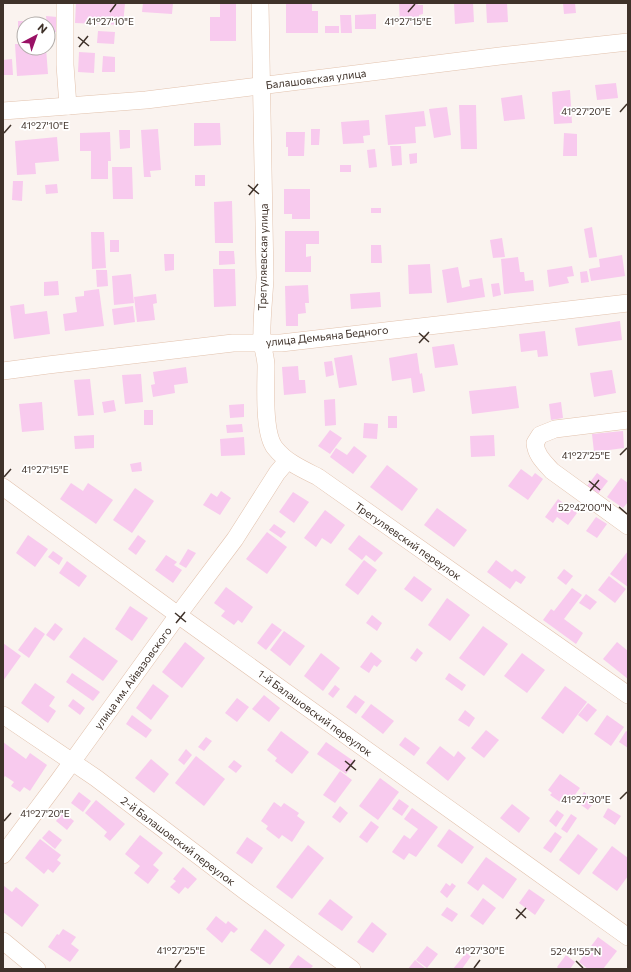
<svg xmlns="http://www.w3.org/2000/svg" width="631" height="972" viewBox="0 0 631 972" font-family="Commissioner,sans-serif">
<rect width="100%" height="100%" fill="#faf3ef"/>
<g fill="#f8caee">
<path d="M 76,3 L 125,3 L 123,25 L 75,23 Z"/>
<path d="M 143,3 L 173,3 L 172,14 L 142,12 Z"/>
<path d="M 220,3 L 236,4 L 236,41 L 210,41 L 210,17 L 220,17 Z"/>
<path d="M 286,3 L 312,3 L 312,11 L 318,11 L 318,33 L 286,33 Z"/>
<path d="M 399,3 L 417,3 L 418,5 L 423,5 L 423,14 L 419,15 L 419,22 L 400,24 Z"/>
<path d="M 454,3 L 473,3 L 474,22 L 455,24 Z"/>
<path d="M 486,3 L 507,3 L 508,22 L 487,23 Z"/>
<path d="M 563,3 L 575,3 L 576,13 L 564,14 Z"/>
<path d="M 376,14 L 376,29 L 355,29 L 355,15 Z"/>
<path d="M 340,15 L 351,15 L 352,33 L 341,33 Z"/>
<path d="M 46,16 L 57,17 L 57,32 L 48,32 Z"/>
<path d="M 18,21 L 27,21 L 26,24 L 24,24 L 24,38 L 18,38 Z"/>
<rect x="325" y="26" width="14" height="7"/>
<path d="M 98,31 L 115,32 L 114,44 L 97,43 Z"/>
<path d="M 15,44 L 24,44 L 24,48 L 46,48 L 48,74 L 17,76 Z"/>
<path d="M 79,52 L 95,53 L 94,73 L 78,72 Z"/>
<path d="M 103,56 L 115,57 L 115,72 L 102,72 Z"/>
<path d="M 12,59 L 13,75 L 3,75 L 3,60 Z"/>
<path d="M 616,83 L 618,98 L 597,100 L 595,85 Z"/>
<path d="M 570,90 L 572,123 L 554,124 L 552,92 Z"/>
<path d="M 522,95 L 525,119 L 504,121 L 501,98 Z"/>
<path d="M 459,105 L 476,105 L 477,149 L 461,149 Z"/>
<path d="M 447,107 L 451,135 L 434,138 L 429,109 Z"/>
<path d="M 424,111 L 426,126 L 415,127 L 416,143 L 388,145 L 385,115 Z"/>
<path d="M 369,120 L 370,135 L 363,136 L 364,143 L 343,144 L 341,122 Z"/>
<path d="M 194,123 L 220,123 L 221,145 L 194,146 Z"/>
<path d="M 158,129 L 161,170 L 150,171 L 151,177 L 144,177 L 141,130 Z"/>
<path d="M 311,129 L 320,129 L 319,145 L 311,145 Z"/>
<path d="M 119,130 L 130,130 L 130,148 L 120,149 Z"/>
<path d="M 110,132 L 111,161 L 108,161 L 108,179 L 91,179 L 91,151 L 80,151 L 80,133 Z"/>
<path d="M 286,132 L 305,132 L 304,156 L 288,156 L 288,147 L 286,147 Z"/>
<path d="M 564,133 L 577,134 L 577,156 L 563,156 Z"/>
<path d="M 57,137 L 59,161 L 35,163 L 36,174 L 17,175 L 15,141 Z"/>
<path d="M 390,146 L 401,146 L 402,165 L 392,166 Z"/>
<path d="M 375,149 L 377,167 L 369,168 L 367,150 Z"/>
<path d="M 417,153 L 417,163 L 410,164 L 409,154 Z"/>
<rect x="340" y="165" width="11" height="7"/>
<path d="M 112,167 L 132,167 L 133,199 L 113,199 Z"/>
<rect x="195" y="175" width="10" height="11"/>
<path d="M 13,181 L 23,181 L 22,201 L 12,200 Z"/>
<path d="M 57,184 L 58,193 L 46,194 L 45,185 Z"/>
<path d="M 284,189 L 310,189 L 310,219 L 292,219 L 292,214 L 284,214 Z"/>
<path d="M 232,201 L 233,243 L 215,243 L 214,202 Z"/>
<rect x="371" y="208" width="10" height="5"/>
<path d="M 592,227 L 597,257 L 589,258 L 584,229 Z"/>
<path d="M 285,231 L 319,231 L 319,244 L 306,244 L 306,257 L 311,256 L 311,272 L 285,272 Z"/>
<path d="M 91,232 L 104,232 L 106,268 L 92,269 Z"/>
<path d="M 502,238 L 505,257 L 493,258 L 490,240 Z"/>
<rect x="110" y="240" width="9" height="12"/>
<path d="M 371,245 L 381,245 L 382,263 L 371,263 Z"/>
<path d="M 219,251 L 234,251 L 235,264 L 219,265 Z"/>
<path d="M 164,254 L 174,254 L 174,270 L 165,271 Z"/>
<path d="M 622,255 L 625,276 L 591,281 L 589,269 L 600,267 L 599,259 Z"/>
<path d="M 518,257 L 520,272 L 524,272 L 525,281 L 533,280 L 534,291 L 504,294 L 501,259 Z"/>
<path d="M 430,264 L 432,293 L 409,294 L 408,265 Z"/>
<path d="M 572,266 L 574,276 L 567,277 L 569,283 L 549,287 L 547,270 Z"/>
<path d="M 458,267 L 462,288 L 470,286 L 469,280 L 482,278 L 485,297 L 447,303 L 442,270 Z"/>
<path d="M 213,269 L 235,269 L 236,306 L 214,307 Z"/>
<path d="M 96,270 L 107,270 L 108,286 L 97,287 Z"/>
<path d="M 587,271 L 589,282 L 581,283 L 580,272 Z"/>
<path d="M 131,274 L 134,303 L 114,305 L 112,276 Z"/>
<path d="M 58,281 L 59,295 L 44,296 L 44,282 Z"/>
<path d="M 499,283 L 501,295 L 493,297 L 491,284 Z"/>
<path d="M 308,285 L 309,303 L 305,303 L 306,313 L 298,314 L 298,326 L 286,326 L 285,286 Z"/>
<path d="M 99,289 L 104,326 L 65,331 L 63,314 L 77,312 L 75,297 L 84,296 L 84,291 Z"/>
<path d="M 380,292 L 381,307 L 351,309 L 350,294 Z"/>
<path d="M 156,294 L 157,303 L 153,304 L 155,320 L 137,322 L 134,297 Z"/>
<path d="M 24,304 L 25,314 L 47,311 L 50,334 L 14,339 L 10,306 Z"/>
<path d="M 133,306 L 135,322 L 114,325 L 112,309 Z"/>
<path d="M 620,321 L 622,340 L 578,346 L 575,328 Z"/>
<path d="M 545,331 L 548,356 L 538,357 L 537,350 L 521,352 L 519,334 Z"/>
<path d="M 454,344 L 458,365 L 435,368 L 432,347 Z"/>
<path d="M 417,353 L 420,374 L 422,373 L 425,391 L 413,393 L 411,378 L 392,381 L 389,358 Z"/>
<path d="M 352,355 L 357,385 L 339,388 L 334,358 Z"/>
<path d="M 332,361 L 334,375 L 326,377 L 324,362 Z"/>
<path d="M 298,366 L 299,380 L 305,380 L 306,393 L 284,395 L 282,367 Z"/>
<path d="M 186,367 L 188,383 L 174,385 L 175,393 L 153,397 L 151,385 L 155,384 L 153,372 Z"/>
<path d="M 612,370 L 616,393 L 594,397 L 590,373 Z"/>
<path d="M 141,374 L 143,402 L 125,404 L 122,375 Z"/>
<path d="M 90,379 L 94,415 L 78,416 L 74,380 Z"/>
<path d="M 516,386 L 519,408 L 472,414 L 469,391 Z"/>
<path d="M 335,399 L 336,425 L 325,426 L 324,400 Z"/>
<path d="M 114,400 L 116,411 L 104,413 L 102,402 Z"/>
<path d="M 42,402 L 44,430 L 22,432 L 19,404 Z"/>
<path d="M 561,402 L 563,418 L 551,420 L 549,404 Z"/>
<path d="M 244,404 L 244,417 L 230,418 L 229,405 Z"/>
<rect x="144" y="410" width="9" height="15"/>
<rect x="388" y="416" width="9" height="12"/>
<path d="M 364,423 L 378,424 L 377,439 L 363,438 Z"/>
<path d="M 242,424 L 243,432 L 227,433 L 226,425 Z"/>
<path d="M 330,430 L 342,438 L 330,454 L 318,446 Z"/>
<path d="M 623,431 L 624,448 L 594,452 L 592,434 Z"/>
<path d="M 94,435 L 94,448 L 75,449 L 74,436 Z"/>
<path d="M 494,435 L 495,456 L 471,457 L 470,436 Z"/>
<path d="M 244,437 L 245,455 L 221,456 L 220,439 Z"/>
<path d="M 354,446 L 367,456 L 353,474 L 330,457 L 336,448 L 347,455 Z"/>
<path d="M 141,462 L 142,471 L 132,472 L 130,464 Z"/>
<path d="M 387,465 L 418,489 L 402,511 L 370,487 Z"/>
<path d="M 521,469 L 532,477 L 535,473 L 543,479 L 528,500 L 508,486 Z"/>
<path d="M 597,473 L 608,481 L 598,494 L 587,486 Z"/>
<path d="M 621,478 L 628,483 L 628,502 L 623,508 L 607,497 Z"/>
<path d="M 71,483 L 83,491 L 88,483 L 113,500 L 96,524 L 60,499 Z"/>
<path d="M 135,488 L 154,501 L 132,533 L 113,520 Z"/>
<path d="M 221,491 L 231,498 L 220,515 L 203,505 L 211,493 L 217,497 Z"/>
<path d="M 293,492 L 309,502 L 294,523 L 279,512 Z"/>
<path d="M 558,499 L 577,513 L 568,525 L 557,517 L 553,523 L 545,517 Z"/>
<path d="M 437,508 L 467,530 L 454,547 L 424,525 Z"/>
<path d="M 325,510 L 345,525 L 331,544 L 322,538 L 316,547 L 304,538 Z"/>
<path d="M 596,517 L 607,524 L 597,538 L 586,531 Z"/>
<path d="M 274,524 L 286,532 L 281,538 L 269,530 Z"/>
<path d="M 267,532 L 287,547 L 267,574 L 246,559 Z"/>
<path d="M 28,535 L 48,549 L 35,567 L 16,553 Z"/>
<path d="M 138,535 L 146,541 L 136,555 L 128,549 Z"/>
<path d="M 359,535 L 383,553 L 375,562 L 366,555 L 362,560 L 348,549 Z"/>
<path d="M 188,549 L 196,553 L 186,568 L 179,564 Z"/>
<path d="M 53,551 L 63,558 L 59,565 L 48,557 Z"/>
<path d="M 628,551 L 628,587 L 610,574 Z"/>
<path d="M 166,555 L 177,562 L 174,565 L 182,570 L 173,583 L 155,570 Z"/>
<path d="M 364,560 L 377,570 L 358,595 L 345,585 Z"/>
<path d="M 496,560 L 512,572 L 515,569 L 526,577 L 521,584 L 516,581 L 510,589 L 487,572 Z"/>
<path d="M 67,561 L 87,576 L 79,587 L 59,573 Z"/>
<path d="M 564,569 L 573,576 L 566,585 L 557,578 Z"/>
<path d="M 414,576 L 432,589 L 422,602 L 404,589 Z"/>
<path d="M 609,576 L 626,589 L 615,603 L 598,590 Z"/>
<path d="M 226,587 L 253,607 L 242,623 L 238,620 L 234,625 L 221,616 L 225,611 L 214,603 Z"/>
<path d="M 572,588 L 582,595 L 564,619 L 583,633 L 576,644 L 543,620 L 551,609 L 554,611 Z"/>
<path d="M 586,594 L 597,602 L 590,610 L 579,603 Z"/>
<path d="M 447,598 L 470,615 L 450,641 L 428,625 Z"/>
<path d="M 130,606 L 148,618 L 132,641 L 115,629 Z"/>
<path d="M 372,615 L 382,623 L 377,631 L 366,623 Z"/>
<path d="M 55,623 L 63,629 L 54,641 L 46,635 Z"/>
<path d="M 272,623 L 282,630 L 266,650 L 257,643 Z"/>
<path d="M 483,626 L 508,644 L 484,676 L 459,658 Z"/>
<path d="M 35,627 L 45,634 L 29,658 L 18,650 Z"/>
<path d="M 284,631 L 305,646 L 290,666 L 270,650 Z"/>
<path d="M 84,637 L 118,661 L 103,681 L 69,657 Z"/>
<path d="M 185,642 L 205,658 L 182,688 L 162,672 Z"/>
<path d="M 617,642 L 628,651 L 628,679 L 603,659 Z"/>
<path d="M 3,643 L 21,656 L 3,681 Z"/>
<path d="M 417,648 L 423,653 L 416,662 L 410,658 Z"/>
<path d="M 371,652 L 382,661 L 377,667 L 374,665 L 369,673 L 360,667 Z"/>
<path d="M 321,653 L 340,668 L 323,691 L 304,676 Z"/>
<path d="M 522,653 L 545,670 L 527,693 L 504,676 Z"/>
<path d="M 72,673 L 100,692 L 93,701 L 66,682 Z"/>
<path d="M 449,673 L 466,685 L 462,691 L 445,679 Z"/>
<path d="M 35,683 L 55,697 L 49,706 L 56,711 L 48,723 L 21,703 Z"/>
<path d="M 153,684 L 169,696 L 151,720 L 136,708 Z"/>
<path d="M 335,685 L 340,689 L 333,698 L 328,694 Z"/>
<path d="M 565,686 L 587,702 L 563,734 L 541,718 Z"/>
<path d="M 264,695 L 280,708 L 269,722 L 252,709 Z"/>
<path d="M 355,695 L 365,702 L 356,714 L 346,707 Z"/>
<path d="M 237,698 L 249,707 L 237,722 L 225,713 Z"/>
<path d="M 73,699 L 85,708 L 80,715 L 68,706 Z"/>
<path d="M 588,703 L 597,710 L 587,722 L 578,715 Z"/>
<path d="M 371,704 L 394,721 L 383,734 L 361,717 Z"/>
<path d="M 465,710 L 475,718 L 469,727 L 458,720 Z"/>
<path d="M 132,715 L 152,730 L 146,738 L 126,724 Z"/>
<path d="M 607,715 L 624,727 L 611,746 L 594,734 Z"/>
<path d="M 486,730 L 499,740 L 484,758 L 471,748 Z"/>
<path d="M 281,731 L 309,752 L 292,774 L 275,761 L 277,758 L 267,750 Z"/>
<path d="M 626,731 L 628,732 L 628,748 L 619,742 Z"/>
<path d="M 206,737 L 212,741 L 204,751 L 198,747 Z"/>
<path d="M 405,737 L 420,748 L 414,756 L 399,745 Z"/>
<path d="M 3,742 L 26,759 L 30,753 L 47,765 L 30,791 L 24,787 L 20,792 L 11,786 L 14,782 L 5,776 L 3,779 Z"/>
<path d="M 326,742 L 355,762 L 346,774 L 317,754 Z"/>
<path d="M 440,746 L 454,757 L 458,751 L 466,758 L 448,781 L 426,763 Z"/>
<path d="M 186,749 L 192,755 L 184,765 L 178,760 Z"/>
<path d="M 196,756 L 225,779 L 204,806 L 175,783 Z"/>
<path d="M 151,759 L 169,774 L 154,793 L 135,778 Z"/>
<path d="M 234,760 L 242,766 L 236,773 L 228,767 Z"/>
<path d="M 340,771 L 352,780 L 335,803 L 323,795 Z"/>
<path d="M 560,774 L 580,788 L 568,804 L 561,800 L 560,802 L 550,795 L 552,793 L 548,790 Z"/>
<path d="M 380,778 L 399,792 L 378,820 L 359,806 Z"/>
<path d="M 79,792 L 91,801 L 83,812 L 71,803 Z"/>
<path d="M 584,792 L 595,801 L 588,810 L 577,802 Z"/>
<path d="M 399,799 L 409,806 L 402,816 L 392,809 Z"/>
<path d="M 96,800 L 125,824 L 110,841 L 104,836 L 107,832 L 85,813 Z"/>
<path d="M 274,802 L 281,807 L 284,803 L 299,813 L 297,816 L 305,822 L 292,842 L 282,835 L 279,839 L 266,829 L 268,826 L 261,821 Z"/>
<path d="M 512,804 L 530,818 L 519,833 L 500,818 Z"/>
<path d="M 340,806 L 348,813 L 340,823 L 332,817 Z"/>
<path d="M 412,808 L 438,827 L 416,857 L 409,853 L 404,860 L 392,852 L 404,835 L 410,839 L 418,829 L 404,819 Z"/>
<path d="M 608,808 L 621,816 L 615,825 L 603,817 Z"/>
<path d="M 557,810 L 564,815 L 556,827 L 549,821 Z"/>
<path d="M 63,812 L 74,821 L 67,830 L 56,821 Z"/>
<path d="M 571,814 L 577,818 L 567,833 L 561,829 Z"/>
<path d="M 371,821 L 379,827 L 367,843 L 359,837 Z"/>
<path d="M 449,829 L 474,847 L 462,864 L 437,846 Z"/>
<path d="M 49,830 L 62,840 L 55,849 L 42,838 Z"/>
<path d="M 555,832 L 562,837 L 551,853 L 543,848 Z"/>
<path d="M 578,834 L 598,849 L 579,875 L 559,860 Z"/>
<path d="M 140,835 L 163,853 L 153,865 L 159,870 L 148,884 L 134,873 L 140,866 L 125,854 Z"/>
<path d="M 247,837 L 263,848 L 252,864 L 236,853 Z"/>
<path d="M 40,839 L 61,855 L 57,860 L 61,863 L 53,873 L 48,869 L 44,874 L 25,858 Z"/>
<path d="M 308,845 L 324,858 L 292,899 L 276,887 Z"/>
<path d="M 612,846 L 628,858 L 628,876 L 617,891 L 592,873 Z"/>
<path d="M 486,857 L 517,879 L 503,899 L 483,884 L 478,891 L 467,883 Z"/>
<path d="M 183,867 L 197,879 L 188,889 L 185,887 L 179,894 L 170,887 L 176,881 L 173,879 Z"/>
<path d="M 446,883 L 450,886 L 452,883 L 456,886 L 447,898 L 440,892 Z"/>
<path d="M 4,886 L 12,892 L 16,887 L 39,905 L 22,927 L 3,912 L 3,888 Z"/>
<path d="M 529,889 L 545,900 L 535,915 L 519,903 Z"/>
<path d="M 483,898 L 496,908 L 483,925 L 470,916 Z"/>
<path d="M 330,899 L 353,917 L 342,931 L 318,914 Z"/>
<path d="M 447,907 L 458,914 L 452,922 L 441,915 Z"/>
<path d="M 216,916 L 226,924 L 228,921 L 238,929 L 234,933 L 231,931 L 222,943 L 206,929 Z"/>
<path d="M 372,922 L 387,934 L 373,953 L 357,942 Z"/>
<path d="M 63,929 L 76,937 L 71,944 L 79,950 L 70,962 L 48,947 L 57,934 L 59,935 Z"/>
<path d="M 265,929 L 285,945 L 270,965 L 250,950 Z"/>
<path d="M 598,937 L 617,951 L 603,969 L 588,969 L 579,962 Z"/>
<path d="M 196,945 L 203,951 L 200,955 L 193,949 Z"/>
<path d="M 427,946 L 438,954 L 427,968 L 416,960 Z"/>
<path d="M 466,953 L 471,956 L 462,969 L 453,969 Z"/>
<path d="M 298,955 L 313,966 L 310,969 L 288,969 Z"/>
<path d="M 566,955 L 575,962 L 570,969 L 559,969 L 557,967 Z"/>
<path d="M 415,960 L 426,969 L 408,969 Z"/>
</g>
<g fill="none" stroke-linecap="round" stroke-linejoin="round">
<g stroke="#e2c2ad" stroke-width="18">
<g id="street">
<path d="M 65,3 L 65,65 L 68,106"/>
<path d="M 260,3 L 265,278 C 264,299 261,321 262,342 C 263,350 266,358 266,366 C 266,386 263,433 275,448 C 286,462 302,469 318,477 L 628,695"/>
<path d="M 3,111 L 146,100 L 500,56 L 628,42"/>
<path d="M 3,371 L 48,365 L 233,343 L 281,343 L 628,303"/>
<path d="M 628,420 L 555,429 L 540,435 L 535,443 C 536,455 544,462 552,471 L 628,526"/>
<path d="M 3,487 L 178,615 L 628,937"/>
<path d="M 3,715 L 96,778 L 245,891 L 352,969"/>
<path d="M 3,855 L 59,780 L 178,615 L 235,539 L 277,473 L 287,461"/>
<path d="M 3,941 L 37,969"/>
</g>
</g>
<use href="#street" stroke="#fff" stroke-width="17"/>
</g>
<path fill="none" stroke="#3f322a" stroke-width="1.5" d="M 110,12 L 116,4M 408,12 L 415,4M 78,37 L 89,46M 79,47 L 88,36M 620,112 L 627,104M 4,133 L 11,125M 248,185 L 259,194M 249,195 L 258,184M 419,333 L 429,342M 419,343 L 429,332M 620,455 L 627,448M 4,477 L 11,469M 589,481 L 600,490M 590,491 L 599,480M 619,507 L 627,514M 175,613 L 186,622M 176,623 L 185,612M 345,761 L 356,770M 346,771 L 355,760M 620,799 L 627,792M 4,821 L 11,813M 516,909 L 526,918M 516,919 L 526,908M 576,961 L 583,968M 175,968 L 181,960M 474,968 L 480,960"/>
<g text-anchor="middle" stroke-width="3.5" stroke-linejoin="round" paint-order="stroke">
<g font-size="11" fill="#3f322a" stroke="#fff">
<text transform="translate(316 79) rotate(-7)" y="4">Балашовская улица</text>
<text transform="translate(263 257) rotate(-89)" y="4">Трегуляевская улица</text>
<text transform="translate(327 336) rotate(-6)" y="4">улица Демьяна Бедного</text>
<text transform="translate(408 541) rotate(35)" y="4">Трегуляевский переулок</text>
<text transform="translate(133 678) rotate(-54)" y="4">улица им. Айвазовского</text>
<text transform="translate(315 713) rotate(36)" y="4">1-й Балашовский переулок</text>
<text transform="translate(178 841) rotate(37)" y="4">2-й Балашовский переулок</text>
</g>
</g>
<g font-size="10" text-anchor="middle" fill="#3f322a" stroke="#fff" stroke-width="3.5" stroke-linejoin="round" paint-order="stroke">
<text x="110" y="25">41°27'10"E</text>
<text x="408" y="25">41°27'15"E</text>
<text x="586" y="115">41°27'20"E</text>
<text x="45" y="129">41°27'10"E</text>
<text x="586" y="459">41°27'25"E</text>
<text x="45" y="473">41°27'15"E</text>
<text x="585" y="511">52°42'00"N</text>
<text x="586" y="803">41°27'30"E</text>
<text x="45" y="817">41°27'20"E</text>
<text x="181" y="954">41°27'25"E</text>
<text x="480" y="954">41°27'30"E</text>
<text x="576" y="955">52°41'55"N</text>
</g>
<rect width="631" height="972" fill="none" stroke="#3f322a" stroke-width="8"/>
<g transform="translate(36 36) rotate(41)"><circle r="19" fill="#ffffff" stroke="#b2adaa"/>
<path d="M0-3L7 15L0 10L-7 15Z" fill="#991165"/>
<text y="-6" font-size="11" font-weight="bold" text-anchor="middle" fill="#3f322a">N</text>
</g>
</svg>
